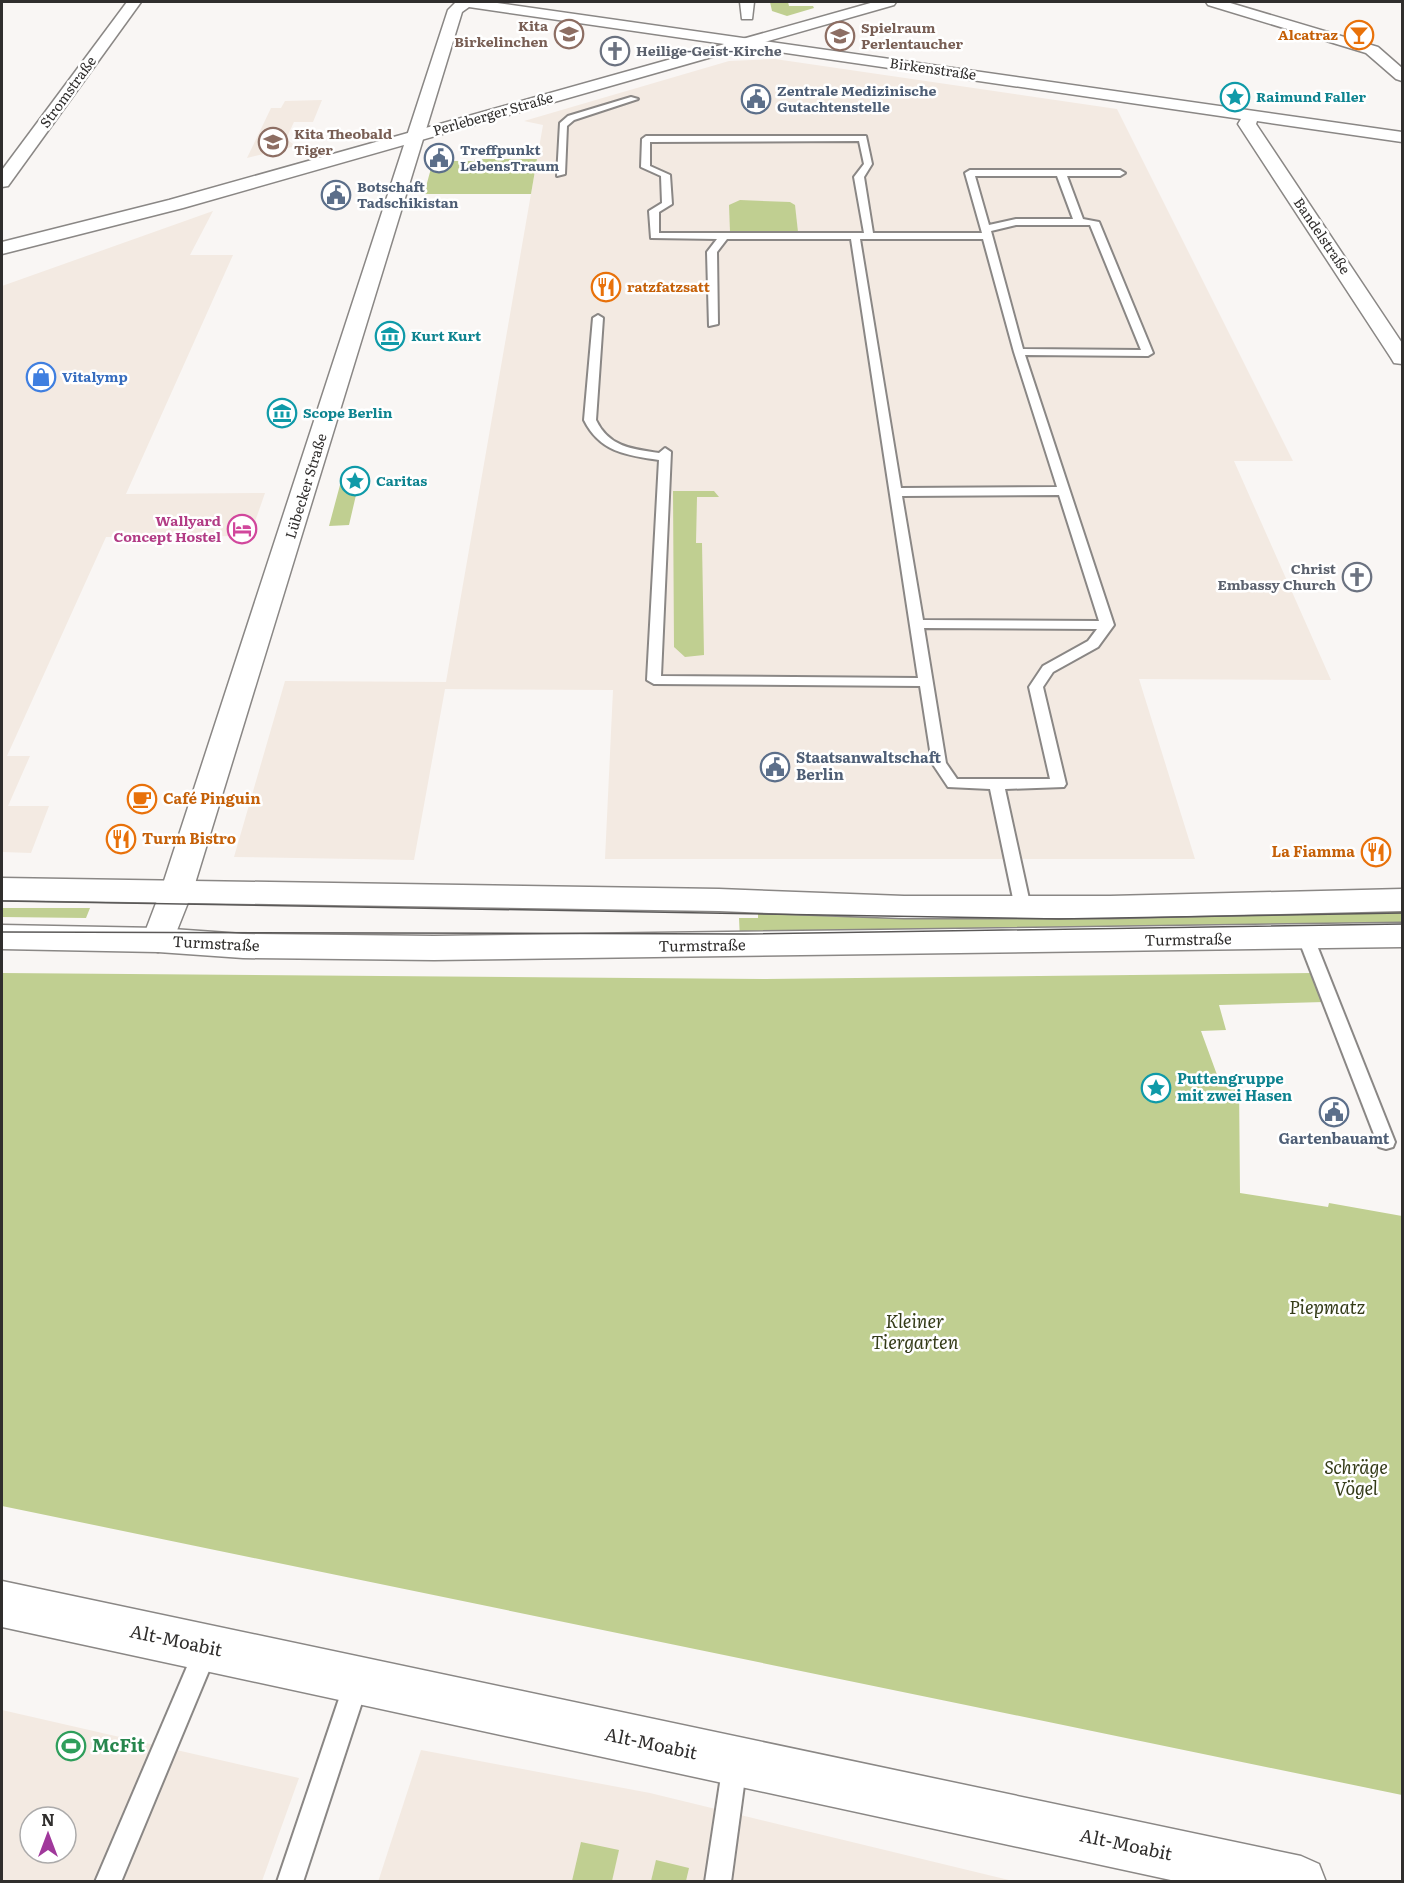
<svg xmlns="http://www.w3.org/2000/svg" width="1404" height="1883" viewBox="0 0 1404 1883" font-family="Literata,serif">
<rect width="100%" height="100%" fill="#f9f6f4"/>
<g fill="#f3eae2" fill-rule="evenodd">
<path d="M 775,59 L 1117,109 L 1293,461 L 1234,461 L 1331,680 L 1139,679 L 1195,859 L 605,859 L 613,690 L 445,689 L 414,860 L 234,857 L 285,681 L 446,682 L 543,125 L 524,121 L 729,61 Z"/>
<path d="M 322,100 L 313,122 L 294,122 L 286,139 L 296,146 L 247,158 L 271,108 L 281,108 L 285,101 Z"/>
<path d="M 213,211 L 190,255 L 233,255 L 126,494 L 265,493 L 250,536 L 106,537 L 7,756 L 30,756 L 8,806 L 49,806 L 31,853 L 2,852 L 2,286 Z"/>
<path d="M 2,1710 L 299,1778 L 262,1881 L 2,1882 ZM 30,1817 L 66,1817 L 66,1853 L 30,1853 Z"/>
<path d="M 421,1750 L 650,1793 L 1013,1881 L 378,1882 Z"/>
</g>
<g fill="#c0cf91">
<path d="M 770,2 L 788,2 L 789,6 L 813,6 L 814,8 L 787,16 L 772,11 Z"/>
<path d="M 475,159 L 537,159 L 531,194 L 424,194 L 433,161 L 474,161 Z"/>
<path d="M 740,200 L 790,202 L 795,205 L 798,232 L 730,232 L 729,205 Z"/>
<path d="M 340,485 L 352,485 L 350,495 L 356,495 L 349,525 L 329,526 Z"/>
<path d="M 673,491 L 714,491 L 719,497 L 697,497 L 696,543 L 702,543 L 704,655 L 685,657 L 674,647 Z"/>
<path d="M 1402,907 L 1402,930 L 1327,933 L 740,940 L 739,918 L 758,918 L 758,908 L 1271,910 Z"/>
<path d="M 2,908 L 90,908 L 86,918 L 2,917 Z"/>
<path d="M 2,973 L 765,979 L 1312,973 L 1324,1002 L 1219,1005 L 1226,1030 L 1201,1031 L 1220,1083 L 1239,1083 L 1240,1193 L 1328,1207 L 1329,1203 L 1402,1216 L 1402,1795 L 2,1506 Z"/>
<path d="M 581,1842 L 619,1850 L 612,1881 L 572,1881 Z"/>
<path d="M 656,1860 L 689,1868 L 686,1881 L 651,1881 Z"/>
</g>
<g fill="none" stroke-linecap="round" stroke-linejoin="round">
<g stroke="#8a8785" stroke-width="4">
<g id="lane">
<path d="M 631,97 L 638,99 L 574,120 L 567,126 L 565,174 L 557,176 L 560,123 L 568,116 Z"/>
<path d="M 646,136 L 866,136 L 872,164 L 864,177 L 873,233 L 982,233 L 965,173 L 970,170 L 1120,170 L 1125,173 L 1120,176 L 1067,176 L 1083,219 L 1099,222 L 1153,353 L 1148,356 L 1025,355 L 1114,625 L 1098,647 L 1053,672 L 1043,687 L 1066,784 L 1064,787 L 1005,789 L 1031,908 L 1029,912 L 1017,912 L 1015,908 L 990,789 L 948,787 L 932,763 L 920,686 L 654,684 L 647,680 L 659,460 C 626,455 600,452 584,420 L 593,318 L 598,315 L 603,318 L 596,420 C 609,447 632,449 659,453 L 665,448 L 671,452 L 661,676 L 918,678 L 851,239 L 727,239 L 717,252 L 718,324 L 709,326 L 707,252 L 717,239 L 651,238 L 649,211 L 662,203 L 661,176 L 641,167 L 642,139 ZM 859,141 L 864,164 L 854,177 L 864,233 L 659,233 L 659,212 L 672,204 L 670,175 L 650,166 L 650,142 ZM 975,176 L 1057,176 L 1073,219 L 1016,219 L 989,225 ZM 1016,225 L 1090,225 L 1141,350 L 1023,349 L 991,231 ZM 860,239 L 983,239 L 1014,352 L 1057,487 L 901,488 ZM 1059,495 L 1099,621 L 923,620 L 902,496 ZM 924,628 L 1097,629 L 1088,641 L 1043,666 L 1029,687 L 1050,779 L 957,779 L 946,763 Z"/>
<path d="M 1306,932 L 1314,938 L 1395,1142 L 1393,1147 L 1386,1149 L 1379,1147 L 1377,1142 L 1298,938 Z"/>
<path d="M 206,1637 L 214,1641 L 218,1649 L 121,1882 L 95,1882 L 198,1641 Z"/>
<path d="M 357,1669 L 365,1673 L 369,1681 L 303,1882 L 277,1882 L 345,1681 L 349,1673 Z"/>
<path d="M 735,1751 L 744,1754 L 747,1763 L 731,1882 L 705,1882 L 723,1763 L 726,1754 Z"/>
</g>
</g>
<g stroke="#8a8785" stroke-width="3">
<g id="street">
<path d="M 456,2 L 490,2 L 1402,132 L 1402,142 L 1257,121 L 1256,124 L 1402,343 L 1402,364 L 1394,363 L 1391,358 L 1238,124 L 1241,119 L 469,7 L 462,12 L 193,890 L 170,948 L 158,952 L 146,948 L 142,940 L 161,890 L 448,10 Z"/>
<path d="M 740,2 L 754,2 L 752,19 L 742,19 Z"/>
<path d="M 1206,2 L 1227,2 L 1378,47 L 1402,68 L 1402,81 L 1396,79 L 1366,53 L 1208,5 Z"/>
</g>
</g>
<g stroke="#8a8785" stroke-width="3">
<g id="secondary">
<path d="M 127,2 L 141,2 L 8,186 L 2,187 L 2,170 Z"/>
<path d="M 874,2 L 896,2 L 894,5 L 183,208 L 2,254 L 2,242 L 169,200 Z"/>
<path d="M 2,878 L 719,889 L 904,896 L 1110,896 L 1402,889 L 1402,911 L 1110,918 L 904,918 L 719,911 L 2,900 Z"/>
<path d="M 1402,923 L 1402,947 L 434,960 L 243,958 L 158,952 L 2,949 L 2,925 L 158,928 L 243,934 L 434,936 Z"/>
<path d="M 2,1581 L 1301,1856 L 1319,1864 L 1326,1882 L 1180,1882 L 2,1627 Z"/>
</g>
</g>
<use href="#lane" fill="#fff" fill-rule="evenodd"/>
<use href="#street" fill="#fff" fill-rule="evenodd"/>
<use href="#secondary" fill="#fff" fill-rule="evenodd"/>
<g stroke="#5a5857" stroke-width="1.5">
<path d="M 2,901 L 1059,919 L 1402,913"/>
<path d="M 2,932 L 745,934 L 1402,924"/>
</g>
</g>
<defs>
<g id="school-ring" transform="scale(1.5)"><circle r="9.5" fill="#fff" stroke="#8d6e63" stroke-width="1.5"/><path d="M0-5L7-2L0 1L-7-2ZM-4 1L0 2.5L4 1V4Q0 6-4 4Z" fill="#8d6e63"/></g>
<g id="bar-ring" transform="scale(1.5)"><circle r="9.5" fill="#fff" stroke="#e8710a" stroke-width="1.5"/><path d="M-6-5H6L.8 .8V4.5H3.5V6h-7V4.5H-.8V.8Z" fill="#e8710a"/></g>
<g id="church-ring" transform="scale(1.5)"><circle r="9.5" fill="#fff" stroke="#6b7280" stroke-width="1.5"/><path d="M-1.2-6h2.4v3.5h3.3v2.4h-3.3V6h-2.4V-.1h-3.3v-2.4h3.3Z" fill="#6b7280"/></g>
<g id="sight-ring" transform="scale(1.5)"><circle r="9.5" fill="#fff" stroke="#0f9aa8" stroke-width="1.5"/><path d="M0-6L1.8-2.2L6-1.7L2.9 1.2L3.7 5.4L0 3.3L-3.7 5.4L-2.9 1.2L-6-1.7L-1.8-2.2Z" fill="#0f9aa8"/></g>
<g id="civic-ring" transform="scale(1.5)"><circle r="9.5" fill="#fff" stroke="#5c6f8a" stroke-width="1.5"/><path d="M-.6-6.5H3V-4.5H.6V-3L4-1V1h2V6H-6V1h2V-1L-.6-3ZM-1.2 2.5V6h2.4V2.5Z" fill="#5c6f8a"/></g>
<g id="restaurant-ring" transform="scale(1.5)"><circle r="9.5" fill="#fff" stroke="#e8710a" stroke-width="1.5"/><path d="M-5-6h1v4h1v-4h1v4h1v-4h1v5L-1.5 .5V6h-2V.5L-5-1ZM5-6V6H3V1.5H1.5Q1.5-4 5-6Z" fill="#e8710a"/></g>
<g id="museum-ring" transform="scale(1.5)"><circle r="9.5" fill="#fff" stroke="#0f9aa8" stroke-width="1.5"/><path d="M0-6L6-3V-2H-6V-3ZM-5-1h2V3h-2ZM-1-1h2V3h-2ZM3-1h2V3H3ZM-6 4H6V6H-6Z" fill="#0f9aa8"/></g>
<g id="shop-ring" transform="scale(1.5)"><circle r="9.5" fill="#fff" stroke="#3f7fe0" stroke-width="1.5"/><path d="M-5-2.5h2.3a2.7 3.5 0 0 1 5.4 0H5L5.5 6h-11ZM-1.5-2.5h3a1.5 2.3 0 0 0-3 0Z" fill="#3f7fe0"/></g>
<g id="hotel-ring" transform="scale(1.5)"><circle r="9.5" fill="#fff" stroke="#d1479c" stroke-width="1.5"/><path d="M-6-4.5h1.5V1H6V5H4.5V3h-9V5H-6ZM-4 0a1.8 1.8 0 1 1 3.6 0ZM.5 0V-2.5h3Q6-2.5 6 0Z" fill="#d1479c"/></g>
<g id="cafe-ring" transform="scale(1.5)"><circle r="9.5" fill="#fff" stroke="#e8710a" stroke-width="1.5"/><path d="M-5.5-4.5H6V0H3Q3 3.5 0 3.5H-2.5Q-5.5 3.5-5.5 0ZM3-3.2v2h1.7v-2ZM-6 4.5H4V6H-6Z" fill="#e8710a"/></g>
<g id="stadium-ring" transform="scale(1.5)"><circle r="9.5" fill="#fff" stroke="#2e9e5b" stroke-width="1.5"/><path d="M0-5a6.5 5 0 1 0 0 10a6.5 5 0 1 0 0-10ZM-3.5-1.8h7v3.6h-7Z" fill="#2e9e5b"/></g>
</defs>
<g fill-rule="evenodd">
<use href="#school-ring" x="569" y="34"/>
<use href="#bar-ring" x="1359" y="35"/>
<use href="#school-ring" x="840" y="36"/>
<use href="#church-ring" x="615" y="51"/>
<use href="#sight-ring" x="1235" y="97"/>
<use href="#civic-ring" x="756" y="99"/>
<use href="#school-ring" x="273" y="142"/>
<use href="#civic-ring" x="439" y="158"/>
<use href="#civic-ring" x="336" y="195"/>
<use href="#restaurant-ring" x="606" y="287"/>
<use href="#museum-ring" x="390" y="336"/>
<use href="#shop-ring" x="41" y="377"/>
<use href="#museum-ring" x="282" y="413"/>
<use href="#sight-ring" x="355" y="481"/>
<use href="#hotel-ring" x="242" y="529"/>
<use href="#church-ring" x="1357" y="577"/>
<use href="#civic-ring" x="775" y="767"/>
<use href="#cafe-ring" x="142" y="799"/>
<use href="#restaurant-ring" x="121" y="839"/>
<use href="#restaurant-ring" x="1376" y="852"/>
<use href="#sight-ring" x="1156" y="1088"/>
<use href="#civic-ring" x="1334" y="1112"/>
<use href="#stadium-ring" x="71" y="1746"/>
</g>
<g text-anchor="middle" stroke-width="5" stroke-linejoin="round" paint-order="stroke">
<g font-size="14" font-weight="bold" fill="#785e54" stroke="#fff" text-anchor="start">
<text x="548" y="31" text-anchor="end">Kita<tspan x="548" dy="16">Birkelinchen</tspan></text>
<text x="861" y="33">Spielraum<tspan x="861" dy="16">Perlentaucher</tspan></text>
<text x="294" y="139">Kita Theobald<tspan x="294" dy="16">Tiger</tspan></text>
</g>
<g font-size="14" font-weight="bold" fill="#c56008" stroke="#fff" text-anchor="end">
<text x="1338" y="40">Alcatraz</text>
<text x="627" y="292" text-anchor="start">ratzfatzsatt</text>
</g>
<g font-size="14" font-weight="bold" fill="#5b616d" stroke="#fff" text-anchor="start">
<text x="636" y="56">Heilige-Geist-Kirche</text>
<text x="1336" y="574" text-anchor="end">Christ<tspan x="1336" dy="16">Embassy Church</tspan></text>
</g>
<g font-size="14" fill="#302e2d" stroke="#fff">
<text transform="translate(933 69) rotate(8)" y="5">Birkenstraße</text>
<text transform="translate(68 92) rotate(-54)" y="5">Stromstraße</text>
<text transform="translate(493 114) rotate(-16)" y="5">Perleberger Straße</text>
<text transform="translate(1322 236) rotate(56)" y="5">Bandelstraße</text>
<text transform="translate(306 486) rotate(-73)" y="5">Lübecker Straße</text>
</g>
<g font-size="14" font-weight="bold" fill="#4e5e75" stroke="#fff" text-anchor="start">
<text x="777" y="96">Zentrale Medizinische<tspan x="777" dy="16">Gutachtenstelle</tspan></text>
<text x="460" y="155">Treffpunkt<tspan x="460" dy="16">LebensTraum</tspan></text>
<text x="357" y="192">Botschaft<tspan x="357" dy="16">Tadschikistan</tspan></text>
</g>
<g font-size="14" font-weight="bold" fill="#0d838f" stroke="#fff" text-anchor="start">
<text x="1256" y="102">Raimund Faller</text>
<text x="411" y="341">Kurt Kurt</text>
<text x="303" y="418">Scope Berlin</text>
<text x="376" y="486">Caritas</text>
</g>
<g font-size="14" font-weight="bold" fill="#366cbe" stroke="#fff" text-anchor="start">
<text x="62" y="382">Vitalymp</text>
</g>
<g font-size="14" font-weight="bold" fill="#b23c85" stroke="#fff" text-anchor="end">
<text x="221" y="526">Wallyard<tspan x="221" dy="16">Concept Hostel</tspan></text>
</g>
<g font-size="15" font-weight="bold" fill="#4e5e75" stroke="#fff" text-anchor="start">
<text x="796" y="763">Staatsanwaltschaft<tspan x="796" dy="17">Berlin</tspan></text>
<text x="1334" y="1144" text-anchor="middle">Gartenbauamt</text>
</g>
<g font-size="15" font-weight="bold" fill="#c56008" stroke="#fff" text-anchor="start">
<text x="163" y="804">Café Pinguin</text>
<text x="142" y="844">Turm Bistro</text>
<text x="1355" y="857" text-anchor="end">La Fiamma</text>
</g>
<g font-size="15" fill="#302e2d" stroke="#fff">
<text transform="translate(1188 940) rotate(-1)" y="5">Turmstraße</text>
<text transform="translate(216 944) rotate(3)" y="5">Turmstraße</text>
<text transform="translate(702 946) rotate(-1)" y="5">Turmstraße</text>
</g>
<g font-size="15" font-weight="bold" fill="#0d838f" stroke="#fff" text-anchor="start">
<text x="1177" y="1084">Puttengruppe<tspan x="1177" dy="17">mit zwei Hasen</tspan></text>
</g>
<g font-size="18" font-style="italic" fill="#343b18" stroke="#fff">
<text x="1327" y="1314">Piepmatz</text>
<text x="915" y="1328">Kleiner<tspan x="915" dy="21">Tiergarten</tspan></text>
<text x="1356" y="1474">Schräge<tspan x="1356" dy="21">Vögel</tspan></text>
</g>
<g font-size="18" fill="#302e2d" stroke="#fff">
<text transform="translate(176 1641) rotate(12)" y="6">Alt-Moabit</text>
<text transform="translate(651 1744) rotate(12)" y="6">Alt-Moabit</text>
<text transform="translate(1126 1845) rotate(12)" y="6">Alt-Moabit</text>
</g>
<g font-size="18" font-weight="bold" fill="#27864d" stroke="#fff" text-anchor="start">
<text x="92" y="1752">McFit</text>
</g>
</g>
<rect width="1404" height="1883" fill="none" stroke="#302e2d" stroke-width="6"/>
<g transform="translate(48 1835)"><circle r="28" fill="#ffffff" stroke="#acabab" stroke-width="1.5"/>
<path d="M0-4.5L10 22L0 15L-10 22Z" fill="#a0389b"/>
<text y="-9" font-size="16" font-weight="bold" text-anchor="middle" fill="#302e2d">N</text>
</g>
</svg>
